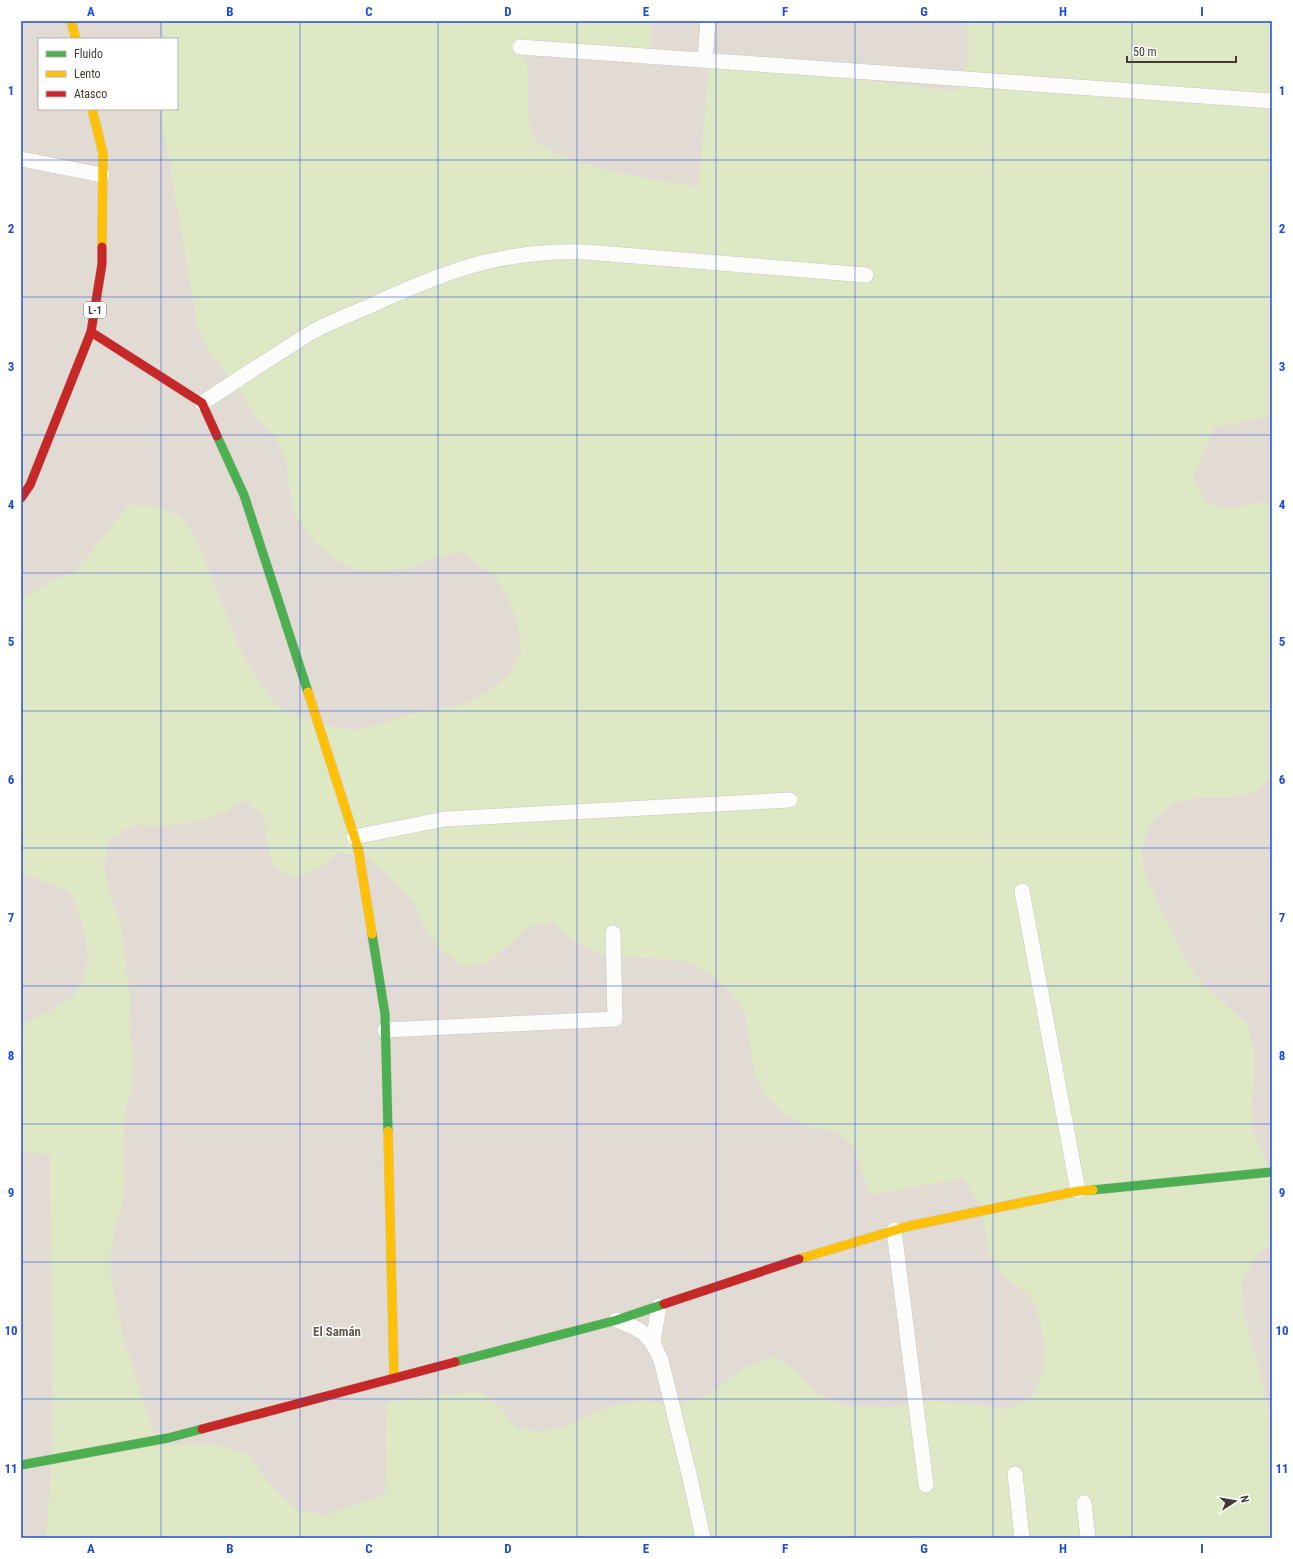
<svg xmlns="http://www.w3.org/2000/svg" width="1293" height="1559" viewBox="0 0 1293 1559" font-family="'Roboto Condensed',sans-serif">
<rect width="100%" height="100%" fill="#eeeae6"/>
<path fill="#e2dbd3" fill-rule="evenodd" d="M 21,21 L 1272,21 L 1272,1538 L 21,1538 ZM 39,39 L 177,39 L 177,109 L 39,109 Z"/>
<path fill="#dfe8c5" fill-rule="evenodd" d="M 160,21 L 651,21 L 651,52 L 524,42 C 527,57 528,71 528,87 C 528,104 525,123 535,138 C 553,166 665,181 699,187 L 709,62 L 957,91 L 967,65 L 967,21 L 1272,21 L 1272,416 L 1215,427 L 1193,477 L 1205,502 L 1230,509 L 1256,503 L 1272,503 L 1272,777 L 1254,793 L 1229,797 L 1201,797 L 1173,803 L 1151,822 L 1142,848 L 1145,875 L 1188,965 L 1206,987 L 1247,1024 L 1254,1050 L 1254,1078 L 1251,1105 L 1253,1131 L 1272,1176 L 1272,1242 L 1257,1256 L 1242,1281 L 1243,1308 L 1272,1423 L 1272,1538 L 46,1538 L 53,1445 L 50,1154 L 21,1152 L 21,1025 C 31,1021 68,1002 74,995 C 99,966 83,922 70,891 L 21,873 L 21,600 L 51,582 L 75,571 L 129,505 L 156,506 L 181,517 L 197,540 L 240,650 L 257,679 L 275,704 L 300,717 L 328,726 L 356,730 L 381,724 L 407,715 L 464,704 L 488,692 L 508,675 L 521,653 L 518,627 L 509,598 L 494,575 L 461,552 L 433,558 L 410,568 L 384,571 L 356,570 L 331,557 L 311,538 L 294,513 L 289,487 L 287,460 L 274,436 L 256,418 L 242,395 L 210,353 L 198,328 L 161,117 L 162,109 L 177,109 L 177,39 L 167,39 ZM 244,800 L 264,817 L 267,842 L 273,866 L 295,878 L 319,868 L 339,852 L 365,857 L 385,872 L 416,905 L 424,928 L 440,949 L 462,966 L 487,963 L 508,946 L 526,928 L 552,922 L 572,939 L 598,954 L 685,961 L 710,974 L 730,991 L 745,1012 L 754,1072 L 764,1094 L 785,1115 L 810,1127 L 837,1131 L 854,1148 L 870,1195 L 963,1178 L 981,1205 L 989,1257 L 1008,1280 L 1030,1296 L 1040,1319 L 1044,1344 L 1043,1372 L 1031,1399 L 1007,1409 L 952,1402 L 925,1401 L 897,1407 L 846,1406 L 818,1395 L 797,1372 L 775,1357 L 747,1366 L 722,1385 L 700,1399 L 672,1404 L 642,1401 L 617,1404 L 567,1425 L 541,1432 L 516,1428 L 500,1408 L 480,1391 L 406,1399 L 387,1403 L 385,1495 L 326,1515 L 296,1510 L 268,1482 L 247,1454 L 212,1444 L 158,1446 L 124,1340 L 111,1279 L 111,1250 L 116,1223 L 125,1195 L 123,1139 L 125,1110 L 133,1084 L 133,1056 L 129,1028 L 130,1001 L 124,946 L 120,919 L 110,896 L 104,867 L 109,838 L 135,825 L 166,826 L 195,822 L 222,814 Z"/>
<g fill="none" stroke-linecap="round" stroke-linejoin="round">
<g stroke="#cac6c2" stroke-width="16">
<g id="street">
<path d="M 520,47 L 1272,101"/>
<path d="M 705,59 L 708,21"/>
<path d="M 21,159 L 102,175"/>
<path d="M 202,403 C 239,379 275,355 312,332 C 332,321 355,313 376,303 C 451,269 502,250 586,252 L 866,275"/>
<path d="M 354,837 L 445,819 L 790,800"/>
<path d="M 1022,891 L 1078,1191"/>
<path d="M 385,1030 L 615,1019 L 613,933"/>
<path d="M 894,1230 L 926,1485"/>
<path d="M 617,1320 C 644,1331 649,1333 661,1360 L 690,1478 L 703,1538"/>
<path d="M 653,1342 L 659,1306"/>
<path d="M 1015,1474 L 1022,1538"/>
<path d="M 1084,1503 L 1088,1538"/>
</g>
</g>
<g stroke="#cdc7bd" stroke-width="10">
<g id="fast">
<path d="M 217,436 L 244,495 L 308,692"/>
<path d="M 372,934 L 385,1014 L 388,1131"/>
<path d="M 1093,1190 L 1272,1172"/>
<path d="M 455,1362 L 617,1320 L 664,1304"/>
<path d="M 21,1465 L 168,1438 L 202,1429"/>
</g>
</g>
<g stroke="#cdc7bd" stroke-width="10">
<g id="slow">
<path d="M 71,21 L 76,39"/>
<path d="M 92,109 L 103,153 L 102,247"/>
<path d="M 308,692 L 358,848 L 372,934"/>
<path d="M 388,1131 L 394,1378"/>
<path d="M 799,1259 L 909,1226 L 1078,1191 L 1093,1190"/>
</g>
</g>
<g stroke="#cdc7bd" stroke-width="10">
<g id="jam">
<path d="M 91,332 L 202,403 L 217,436"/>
<path d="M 21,498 L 30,485 L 91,332 L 102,264 L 102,247"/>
<path d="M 664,1304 L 799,1259"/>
<path d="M 202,1429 L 455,1362"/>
</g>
</g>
<use href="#street" stroke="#fcfcfb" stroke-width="15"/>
<use href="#fast" stroke="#4caf50" stroke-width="9"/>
<use href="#slow" stroke="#ffc107" stroke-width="9"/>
<use href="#jam" stroke="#c62828" stroke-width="9"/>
</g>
<path fill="none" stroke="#1d4ed8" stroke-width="1" stroke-opacity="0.55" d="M 161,21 L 161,39M 300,21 L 300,1538M 438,21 L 438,1538M 577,21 L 577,1538M 716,21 L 716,1538M 855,21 L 855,1538M 993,21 L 993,1538M 1132,21 L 1132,1538M 161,109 L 161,1538M 21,160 L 1272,160M 21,297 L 1272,297M 21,435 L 1272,435M 21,573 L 1272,573M 21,711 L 1272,711M 21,848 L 1272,848M 21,986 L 1272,986M 21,1124 L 1272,1124M 21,1262 L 1272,1262M 21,1399 L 1272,1399"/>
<g text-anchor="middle" stroke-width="3" stroke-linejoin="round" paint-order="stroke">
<rect fill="#fff" stroke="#7b7670" stroke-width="1" x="84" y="302" width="22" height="16" rx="3"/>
<g font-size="10" font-weight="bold" fill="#433b33">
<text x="95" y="314">L-1</text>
</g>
<g font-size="13" font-weight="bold" fill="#65574a" stroke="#fff">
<text x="337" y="1336">El Samán</text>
</g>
</g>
<rect width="1293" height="1559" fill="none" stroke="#ffffff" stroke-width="44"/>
<rect x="38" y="38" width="140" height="72" fill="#ffffff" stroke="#b4b1ad"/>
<rect x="46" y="51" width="20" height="6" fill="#4caf50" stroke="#b4b1ad"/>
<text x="74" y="58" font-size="12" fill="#433b33">Fluido</text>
<rect x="46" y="71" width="20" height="6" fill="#ffc107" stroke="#b4b1ad"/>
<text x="74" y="78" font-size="12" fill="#433b33">Lento</text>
<rect x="46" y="91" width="20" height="6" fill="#c62828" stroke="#b4b1ad"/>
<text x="74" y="98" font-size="12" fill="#433b33">Atasco</text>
<g transform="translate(1235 1501) rotate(78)" stroke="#ffffff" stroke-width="3" paint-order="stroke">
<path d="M0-3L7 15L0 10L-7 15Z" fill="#433b33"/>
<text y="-6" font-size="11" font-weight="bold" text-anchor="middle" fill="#433b33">N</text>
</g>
<path d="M1127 56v6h109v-6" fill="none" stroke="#433b33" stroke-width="2"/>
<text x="1133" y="56" font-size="12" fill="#433b33" stroke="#ffffff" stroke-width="3" paint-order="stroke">50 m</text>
<rect x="22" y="22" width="1249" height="1515" fill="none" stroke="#1d4ed8" stroke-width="1.5"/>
<g font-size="13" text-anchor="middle" font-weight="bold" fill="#1d4ed8">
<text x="91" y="16">A</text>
<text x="230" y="16">B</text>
<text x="369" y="16">C</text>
<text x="508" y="16">D</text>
<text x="646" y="16">E</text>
<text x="785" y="16">F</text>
<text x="924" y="16">G</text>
<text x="1063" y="16">H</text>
<text x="1202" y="16">I</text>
<text x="11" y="95">1</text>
<text x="1282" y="95">1</text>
<text x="11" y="233">2</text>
<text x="1282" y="233">2</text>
<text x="11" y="371">3</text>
<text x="1282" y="371">3</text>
<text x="11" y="509">4</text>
<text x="1282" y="509">4</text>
<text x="11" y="646">5</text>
<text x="1282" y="646">5</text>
<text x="11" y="784">6</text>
<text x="1282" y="784">6</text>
<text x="11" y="922">7</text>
<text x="1282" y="922">7</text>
<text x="11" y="1060">8</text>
<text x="1282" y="1060">8</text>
<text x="11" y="1197">9</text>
<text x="1282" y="1197">9</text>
<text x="11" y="1335">10</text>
<text x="1282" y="1335">10</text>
<text x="11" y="1473">11</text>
<text x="1282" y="1473">11</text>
<text x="91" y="1553">A</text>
<text x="230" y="1553">B</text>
<text x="369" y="1553">C</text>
<text x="508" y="1553">D</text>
<text x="646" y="1553">E</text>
<text x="785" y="1553">F</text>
<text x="924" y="1553">G</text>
<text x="1063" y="1553">H</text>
<text x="1202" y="1553">I</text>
</g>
</svg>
